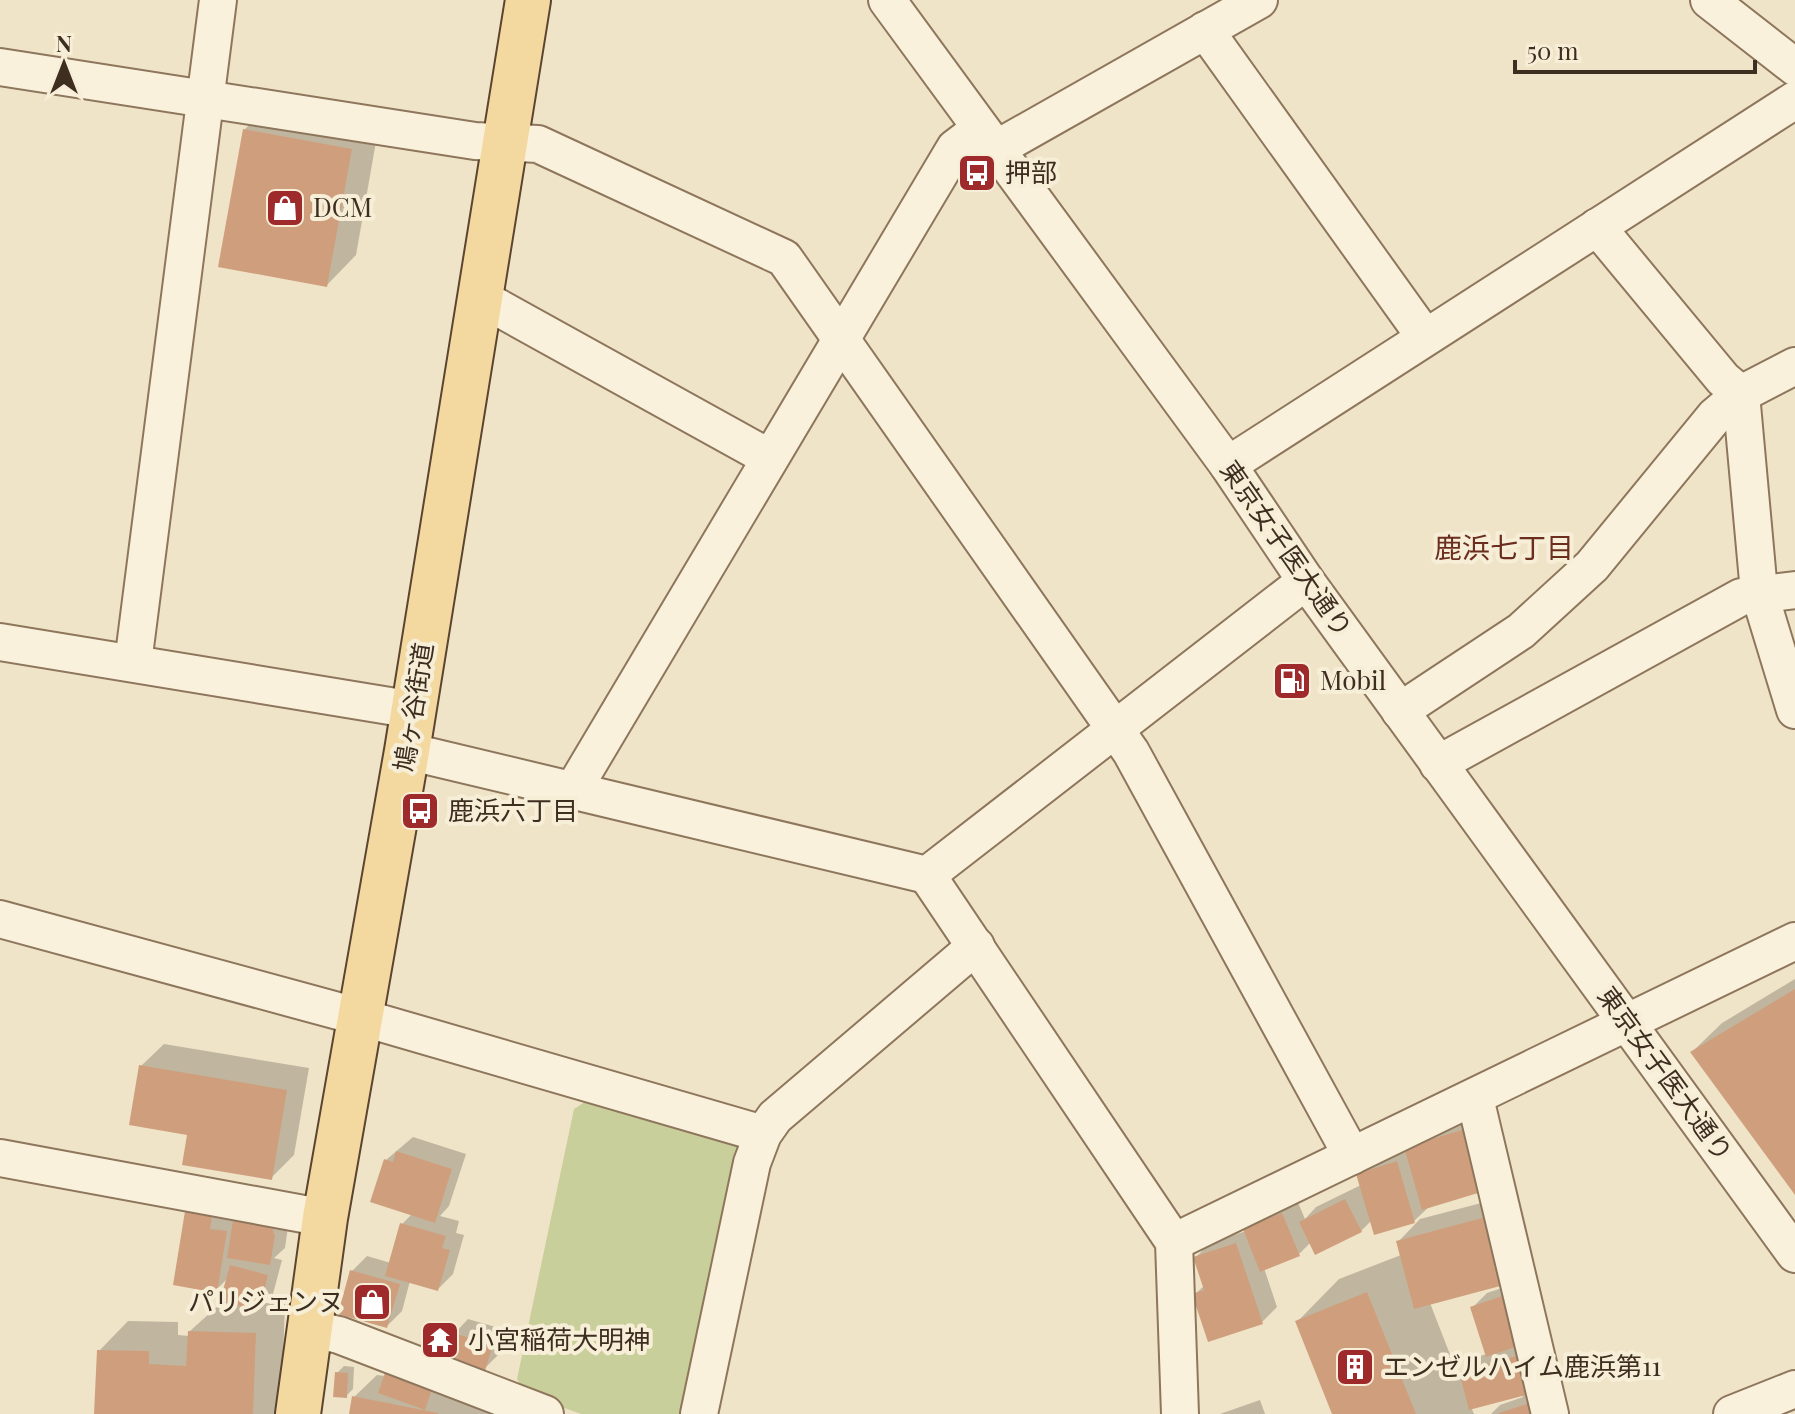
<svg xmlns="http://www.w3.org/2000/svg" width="1795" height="1414" font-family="'Playfair Display','Noto Sans JP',serif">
  <rect width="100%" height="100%" fill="#f0e4c8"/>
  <!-- green -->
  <path fill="#c9cf9b" d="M588 1100 734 1142 744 1154 685 1414H581L526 1394 517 1379 574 1109Z"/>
  <!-- shadow -->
  <g fill="#0003">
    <path d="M274 101 380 119 356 255 327 285 244 130Z"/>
    <path d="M1795 979V1192L1692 1052 1722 1023Z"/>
    <path d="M164 1044 309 1068 294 1155 271 1178 190 1134 141 1066Z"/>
    <path d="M1484 1114 1430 1206 1414 1221 1372 1220 1361 1231 1311 1242 1298 1255 1264 1268 1277 1307 1262 1322 1209 1340 1194 1295 1205 1285 1195 1258 1210 1243 1246 1231 1260 1215 1297 1200 1305 1219 1316 1207 1361 1185 1358 1174 1373 1159 1421 1133Z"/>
    <path d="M413 1137 466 1154 449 1206 440 1216 459 1221 456 1233 464 1235 453 1274 438 1289 410 1281 402 1311 387 1326 352 1271 367 1256 391 1263 402 1224 412 1214 386 1160Z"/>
    <path d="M1508 1196 1430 1303 1458 1375 1476 1357 1487 1354 1472 1308 1487 1293 1523 1281 1544 1377 1524 1396 1548 1388 1557 1414H1491L1500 1405 1523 1397 1522 1394 1471 1407 1474 1414H1334L1298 1321 1339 1279 1401 1255 1398 1242 1420 1219Z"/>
    <path d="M188 1206 289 1220 285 1248 274 1258 282 1260 273 1294 263 1303 285 1304 281 1414H96L99 1351 128 1321 178 1322V1335L190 1336V1331L222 1302 228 1278 216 1290Z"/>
    <path d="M468 1319 506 1330 500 1353 485 1368 454 1334Z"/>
    <path d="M446 1325 453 1327 449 1338 442 1345 436 1343Z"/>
    <path d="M344 1366 354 1367 353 1389 346 1396 337 1373Z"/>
    <path d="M394 1367 497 1398 494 1414H351L354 1397 377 1375 386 1376Z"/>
    <path d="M1260 1400 1265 1414H1220Z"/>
  </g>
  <!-- building -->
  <g fill="#cf9f7d">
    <path d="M243 129 352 149 327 287 218 267Z"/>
    <path d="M1795 989V1195L1690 1052Z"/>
    <path d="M139 1065 287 1090 272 1180 182 1165 187 1135 129 1125Z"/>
    <path d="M1469 1128 1488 1190 1422 1210 1404 1147Z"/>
    <path d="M396 1151 452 1169 435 1223 370 1202 384 1159 393 1162Z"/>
    <path d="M1397 1161 1415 1223 1374 1235 1356 1174Z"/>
    <path d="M1345 1199 1362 1232 1315 1255 1299 1222Z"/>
    <path d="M186 1205 213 1210 210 1229 227 1231 217 1293 173 1285Z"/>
    <path d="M1282 1213 1300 1256 1260 1272 1243 1229Z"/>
    <path d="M234 1214 269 1219 275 1236 270 1265 227 1258Z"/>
    <path d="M1486 1217 1504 1285 1414 1309 1396 1241Z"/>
    <path d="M400 1223 446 1236 442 1248 450 1250 438 1291 385 1276Z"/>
    <path d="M1236 1243 1263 1324 1208 1342 1192 1294 1204 1290 1193 1257Z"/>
    <path d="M230 1265 268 1275 259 1311 220 1301Z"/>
    <path d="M350 1270 400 1284 387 1328 338 1314Z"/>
    <path d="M1367 1292 1416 1414H1332L1295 1321Z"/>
    <path d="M1508 1294 1524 1344 1486 1357 1470 1307Z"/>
    <path d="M188 1331 256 1333 253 1414H94L97 1350 149 1351V1364L186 1366Z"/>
    <path d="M437 1331 447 1334 443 1347 433 1344Z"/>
    <path d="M452 1333 493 1344 485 1371 444 1359Z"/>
    <path d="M1520 1355 1530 1394 1469 1410 1459 1372Z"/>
    <path d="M335 1372 348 1373 347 1398 333 1397Z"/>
    <path d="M385 1373 432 1389 425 1410 378 1393Z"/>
    <path d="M352 1396 438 1413V1414H349Z"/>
    <path d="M1533 1402 1537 1414H1499V1413Z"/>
  </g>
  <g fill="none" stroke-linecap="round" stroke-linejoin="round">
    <defs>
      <g id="minor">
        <path d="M887 0 1228 465 1306 581 1795 1254"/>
        <path d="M1709 0 1795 67"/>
        <path d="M1205 30 1425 337"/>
        <path d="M0 67 475 141 538 144 784 258 1131 752 1352 1156"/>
        <path d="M996 149 1259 0"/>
        <path d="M1597 227 1723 379 1741 394 1759 592 1795 710"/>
        <path d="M479 297 768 457"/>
        <path d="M1228 465 1795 100"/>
        <path d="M0 642 414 710"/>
        <path d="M133 663 218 0"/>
        <path d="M1400 711 1521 631 1592 566 1715 416 1741 394 1795 366"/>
        <path d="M407 751 927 875 1306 581"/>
        <path d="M1438 764 1741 597 1795 590"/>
        <path d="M573 790 955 148 980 129"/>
        <path d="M927 875 1174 1242 1180 1414"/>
        <path d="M0 919 360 1017 763 1134"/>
        <path d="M1475 1098 1550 1414"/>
        <path d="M0 1158 325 1218"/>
        <path d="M1174 1242 1795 941"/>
        <path d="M307 1328 339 1335 545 1414"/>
        <path d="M699 1414 752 1163 763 1134 775 1117 976 946"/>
        <path d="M1732 1414 1795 1389"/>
      </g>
      <path id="major" d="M298 1414 325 1218 407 751 528 0"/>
    </defs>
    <!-- minor casing -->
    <use href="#minor" stroke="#8d765c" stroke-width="40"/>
    <!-- major casing -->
    <use href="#major" stroke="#5b4430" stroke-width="48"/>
    <!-- minor -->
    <use href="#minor" stroke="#faf1dc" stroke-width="36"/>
    <!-- major -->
    <use href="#major" stroke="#f3d9a0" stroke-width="44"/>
  </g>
  <!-- icons -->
  <defs>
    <symbol id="bus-square" viewBox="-11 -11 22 22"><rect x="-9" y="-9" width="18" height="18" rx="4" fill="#9e2a2b" stroke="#f7eed8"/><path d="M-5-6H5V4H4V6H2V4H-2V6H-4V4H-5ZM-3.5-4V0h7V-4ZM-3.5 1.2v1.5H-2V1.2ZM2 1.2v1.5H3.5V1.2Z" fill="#fff"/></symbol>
    <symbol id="shop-square" viewBox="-11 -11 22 22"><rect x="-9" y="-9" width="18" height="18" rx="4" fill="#9e2a2b" stroke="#f7eed8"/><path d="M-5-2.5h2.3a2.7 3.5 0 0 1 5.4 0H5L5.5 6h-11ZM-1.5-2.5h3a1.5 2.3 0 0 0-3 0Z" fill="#fff"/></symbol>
    <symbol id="fuel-square" viewBox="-11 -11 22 22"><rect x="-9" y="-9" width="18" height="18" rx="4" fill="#9e2a2b" stroke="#f7eed8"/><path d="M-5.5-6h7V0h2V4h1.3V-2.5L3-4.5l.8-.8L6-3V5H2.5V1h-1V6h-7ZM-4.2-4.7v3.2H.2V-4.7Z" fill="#fff"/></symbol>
    <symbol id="temple-square" viewBox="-11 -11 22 22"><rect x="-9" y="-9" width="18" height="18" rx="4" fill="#9e2a2b" stroke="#f7eed8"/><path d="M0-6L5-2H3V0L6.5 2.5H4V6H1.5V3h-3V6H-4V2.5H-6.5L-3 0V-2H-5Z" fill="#fff"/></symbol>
    <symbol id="building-square" viewBox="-11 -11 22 22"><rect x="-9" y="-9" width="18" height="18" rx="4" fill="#9e2a2b" stroke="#f7eed8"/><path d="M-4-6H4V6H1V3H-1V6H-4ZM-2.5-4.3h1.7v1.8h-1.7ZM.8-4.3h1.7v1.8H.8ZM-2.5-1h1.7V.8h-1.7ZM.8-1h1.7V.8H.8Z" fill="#fff"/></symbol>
  </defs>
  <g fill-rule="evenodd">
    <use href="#bus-square" x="955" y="151" width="44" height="44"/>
    <use href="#shop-square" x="263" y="186" width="44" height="44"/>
    <use href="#fuel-square" x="1270" y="659" width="44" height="44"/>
    <use href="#bus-square" x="398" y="789" width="44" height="44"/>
    <use href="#shop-square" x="350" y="1280" width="44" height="44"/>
    <use href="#temple-square" x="418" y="1318" width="44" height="44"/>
    <use href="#building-square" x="1333" y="1345" width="44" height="44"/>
  </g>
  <g text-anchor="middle" stroke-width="8" stroke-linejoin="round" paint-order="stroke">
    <!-- poi labels -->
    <g font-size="26" fill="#3d2e20" stroke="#f7eed8" text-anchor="start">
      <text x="1005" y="182">押部</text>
      <text x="313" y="217">DCM</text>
      <text x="1320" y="690">Mobil</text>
      <text x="448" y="820">鹿浜六丁目</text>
      <text x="344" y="1311" text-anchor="end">パリジェンヌ</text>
      <text x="468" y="1349">小宮稲荷大明神</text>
      <text x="1383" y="1376">エンゼルハイム鹿浜第11</text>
    </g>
    <!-- street labels -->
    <g font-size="26" fill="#3d2e20" stroke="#f7eed8">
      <text transform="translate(1286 549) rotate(55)" y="9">東京女子医大通り</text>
      <text transform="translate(414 707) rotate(-81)" y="9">鳩ヶ谷街道</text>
      <text transform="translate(1665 1074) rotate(54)" y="9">東京女子医大通り</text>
    </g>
    <!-- neighbourhood labels -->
    <g font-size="28" fill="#6b2e1e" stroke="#f7eed8">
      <text x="1504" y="558">鹿浜七丁目</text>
    </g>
  </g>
  <!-- north arrow -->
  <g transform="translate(64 64)" stroke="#f7eed8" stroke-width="6" paint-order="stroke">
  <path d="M0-6L14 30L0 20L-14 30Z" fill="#3d2e20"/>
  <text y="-12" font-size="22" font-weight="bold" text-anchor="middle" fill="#3d2e20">N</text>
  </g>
  <!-- scale -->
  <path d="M1515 60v12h240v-12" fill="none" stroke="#3d2e20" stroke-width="4"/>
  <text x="1527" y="60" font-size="24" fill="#3d2e20" stroke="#f7eed8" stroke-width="6" paint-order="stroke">50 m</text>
</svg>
